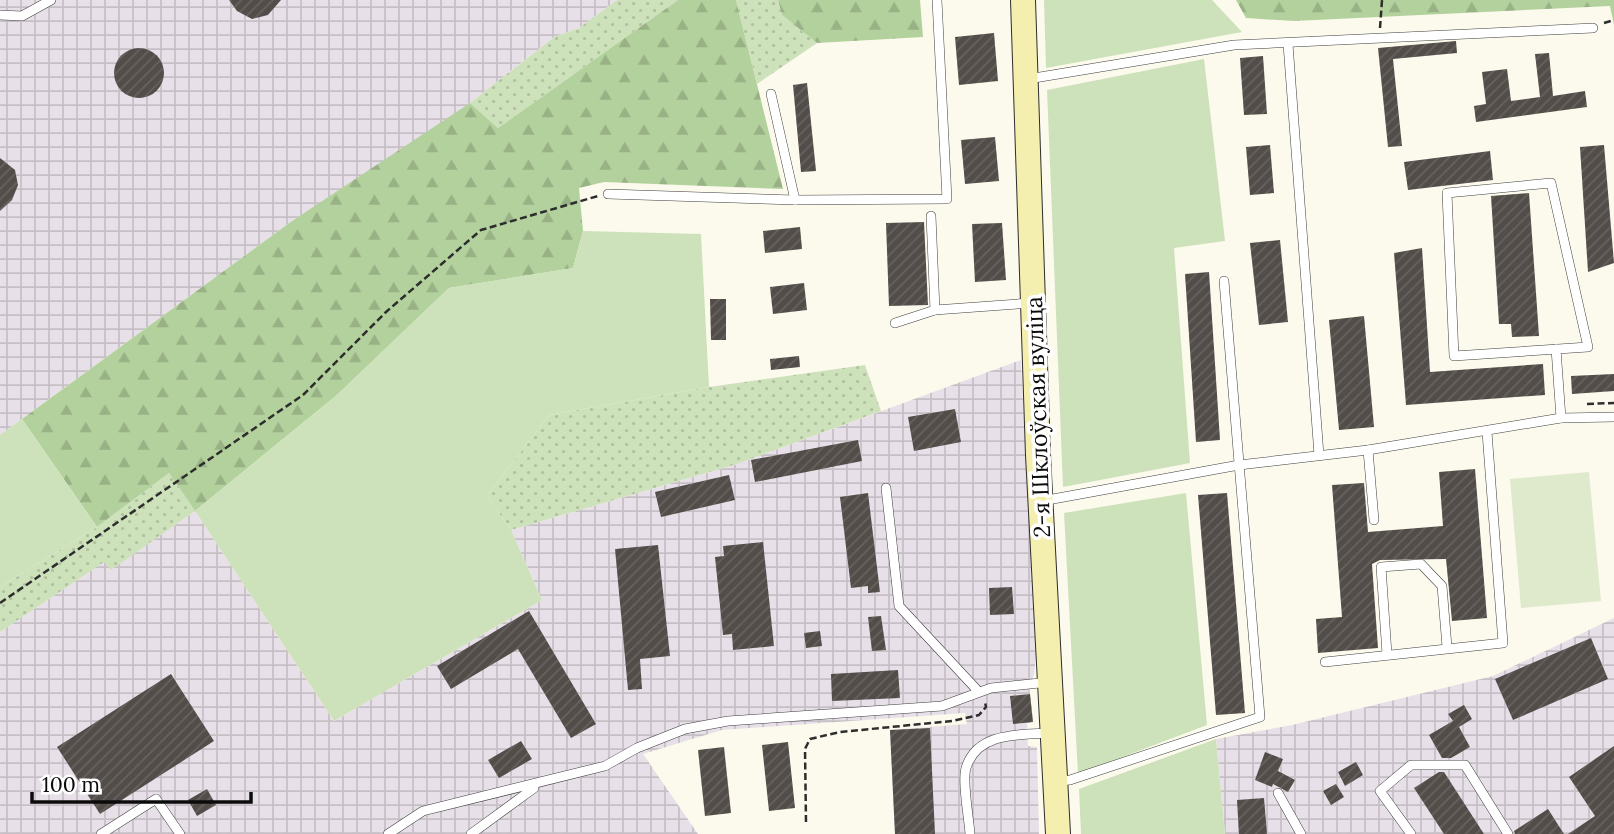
<svg xmlns="http://www.w3.org/2000/svg" width="1614" height="834" font-family="Lora,serif">
  <defs>
    <pattern id="industrial-grid" width="8" height="8" patternUnits="userSpaceOnUse" patternTransform="scale(1.75)"><rect width="8" height="8" fill="#e8e0e9"/><path d="M0 4h8M4 0v8" fill="none" stroke="#c6bfc6"/></pattern>
    <pattern id="grass-dots" width="8" height="8" patternUnits="userSpaceOnUse" patternTransform="scale(1.75)"><rect width="8" height="8" fill="#cde2ba"/><path d="M2 2h.1M6 6h.1" fill="none" stroke="#afc19f" stroke-width="1.8" stroke-linecap="round"/></pattern>
    <pattern id="forest-firs" width="22" height="20" patternUnits="userSpaceOnUse" patternTransform="scale(1.75)"><rect width="22" height="20" fill="#b2d19c"/><path d="M5 1l3.5 6h-7zM16 11l3.5 6h-7z" fill="#98b285"/></pattern>
    <pattern id="building-hatch" width="6" height="6" patternUnits="userSpaceOnUse" patternTransform="scale(1.75)"><rect width="6" height="6" fill="#524d49"/><path d="M-1 1l2-2M0 6l6-6M5 7l2-2" fill="none" stroke="#66625f"/></pattern>
  </defs>
  <rect width="100%" height="100%" fill="#fcfaec"/>
  <!-- industrial -->
  <g fill="url(#industrial-grid)">
    <path d="M0 0H617L579 28 554 37 452 117 292 221 0 435Z"/>
    <path d="M1021 360 1036 657 1034 675 1029 685 1033 722 1027 723 1028 746 1037 747 1039 834H895L890 730 967 724 965 713 722 730 643 754 698 834H0V632L105 561 111 569 195 511 334 721 542 600 511 530 737 464Z"/>
    <path d="M1614 618V834H1225L1216 739 1292 725 1493 676Z"/>
  </g>
  <!-- grass -->
  <g fill="url(#grass-dots)">
    <path d="M617 0H678L498 128 470 103 554 37 579 28Z"/>
    <path d="M736 0H778L782 15 817 43 757 84Z"/>
    <path d="M865 365 881 411 737 464 511 530 487 496 549 415 709 387Z"/>
    <path d="M169 473 195 511 111 570 104 562 0 632V587L97 527Z"/>
  </g>
  <!-- forest -->
  <g fill="url(#forest-firs)">
    <path d="M678 0H736L783 189 604 182 579 188 583 231 573 268 449 288 337 395 195 511 169 473 97 527 22 419 292 221 470 103 498 128Z"/>
    <path d="M778 0H920L923 37 817 43 782 15Z"/>
    <path d="M1236 0H1614V25L1610 6 1294 21 1246 18Z"/>
  </g>
  <!-- garden -->
  <g fill="#cde2ba">
    <path d="M1044 0H1212L1242 32 1046 68Z"/>
    <path d="M1204 59 1225 241 1174 248 1190 463 1063 487 1047 90Z"/>
    <path d="M583 231 701 234 709 387 549 415 487 496 511 530 542 600 334 721 195 511 337 395 449 288 573 268Z"/>
    <path d="M22 419 97 527 0 587V435Z"/>
    <path d="M1186 493 1207 725 1078 774 1064 513Z"/>
    <path d="M1216 739 1225 834H1081L1079 789Z"/>
  </g>
  <!-- pitch -->
  <path fill="#deeacb" d="M1589 472 1601 601 1521 608 1510 479Z"/>
  <!-- building -->
  <g fill="url(#building-hatch)">
    <path d="M229 0H281L268 15 252 19 237 11Z"/>
    <path d="M994 33 998 81 959 85 955 37Z"/>
    <path d="M1456 41 1457 53 1393 59 1402 146 1388 147 1378 48Z"/>
    <circle cx="139" cy="73" r="25"/>
    <path d="M1549 53 1553 96 1585 91 1587 107 1476 122 1474 106 1486 104 1482 72 1507 69 1511 101 1540 97 1535 54Z"/>
    <path d="M1263 56 1267 114 1244 115 1240 58Z"/>
    <path d="M807 83 816 171 801 172 793 85Z"/>
    <path d="M995 137 999 181 965 184 961 140Z"/>
    <path d="M1270 145 1274 193 1250 195 1246 147Z"/>
    <path d="M1604 145 1614 263 1588 272 1580 147Z"/>
    <path d="M1490 151 1493 180 1408 190 1404 162Z"/>
    <path d="M0 158 15 170 18 185 12 200 0 211Z"/>
    <path d="M1529 193 1539 336 1512 337 1511 324H1499L1491 196Z"/>
    <path d="M924 222 928 305 889 306 886 223Z"/>
    <path d="M1002 223 1006 280 975 282 972 224Z"/>
    <path d="M800 227 802 249 765 253 763 231Z"/>
    <path d="M1280 240 1288 322 1259 325 1250 243Z"/>
    <path d="M1422 248 1430 372 1543 364 1545 395 1406 405 1394 253Z"/>
    <path d="M1209 272 1220 440 1196 442 1185 274Z"/>
    <path d="M804 283 807 310 773 314 770 287Z"/>
    <path d="M710 299H726V340H711Z"/>
    <path d="M1364 316 1374 427 1339 430 1329 320Z"/>
    <path d="M799 356 800 367 771 370 770 359Z"/>
    <path d="M1614 374V391L1572 394 1571 376Z"/>
    <path d="M955 409 961 442 914 451 908 417Z"/>
    <path d="M858 440 862 461 755 482 751 460Z"/>
    <path d="M1475 469 1487 618 1452 621 1446 559 1380 560 1372 564 1378 648 1318 653 1316 619 1342 617 1332 485 1364 483 1368 532 1443 526 1439 472Z"/>
    <path d="M729 475 735 500 661 517 655 492Z"/>
    <path d="M868 493 880 592 868 593V586L851 588 840 497Z"/>
    <path d="M1227 493 1245 713 1216 715 1198 495Z"/>
    <path d="M763 542 774 646 733 650 732 634 723 635 715 557 724 556 723 546Z"/>
    <path d="M658 545 670 656 640 659 642 689 628 690 615 549Z"/>
    <path d="M1012 587 1014 614 990 615 989 588Z"/>
    <path d="M529 611 596 724 571 738 518 649 451 689 437 666Z"/>
    <path d="M881 616 886 650 872 651 868 617Z"/>
    <path d="M820 631 822 646 806 648 804 633Z"/>
    <path d="M1591 638 1608 679 1513 720 1495 679Z"/>
    <path d="M898 670 900 698 832 701 831 674Z"/>
    <path d="M171 674 214 741 100 814 57 747Z"/>
    <path d="M1030 694 1033 722 1013 724 1010 696Z"/>
    <path d="M1464 705 1472 719 1459 727 1470 747 1451 758H1442L1429 735 1453 721 1448 714Z"/>
    <path d="M930 728 935 834H895L890 730Z"/>
    <path d="M521 741 532 759 499 778 488 760Z"/>
    <path d="M788 742 795 808 769 811 762 745Z"/>
    <path d="M1614 746V834H1568L1595 816 1569 777Z"/>
    <path d="M724 747 731 813 705 816 698 750Z"/>
    <path d="M1265 752 1283 759 1278 771 1295 780 1288 792 1273 784 1272 787 1255 780Z"/>
    <path d="M1356 762 1363 775 1345 786 1338 772Z"/>
    <path d="M1439 772H1444L1484 834H1444L1414 788Z"/>
    <path d="M1336 784 1344 797 1331 805 1323 791Z"/>
    <path d="M207 789 216 805 197 816 188 800Z"/>
    <path d="M1264 798 1267 834H1239L1237 800Z"/>
    <path d="M1548 809 1564 834H1515L1514 831Z"/>
  </g>
  <g fill="none" stroke-linecap="round" stroke-linejoin="round">
    <defs>
      <g id="lane">
        <path d="M0 15 22 16 51 0"/>
        <path d="M1288 44 1319 455"/>
        <path d="M1028 79 1234 45 1593 28"/>
        <path d="M771 94 795 200"/>
        <path d="M1551 183 1588 347 1454 356 1447 193Z"/>
        <path d="M608 194 795 200 947 199 937 0"/>
        <path d="M931 216 935 310"/>
        <path d="M895 323 935 310 1031 303"/>
        <path d="M1556 349 1561 418"/>
        <path d="M1368 450 1374 520"/>
        <path d="M886 488 899 606 978 691"/>
        <path d="M1042 501 1239 465 1368 450 1561 418 1614 417"/>
        <path d="M1387 654 1381 567 1421 564 1442 586 1447 647"/>
        <path d="M1325 662 1503 643 1487 432"/>
        <path d="M1057 781 1070 780 1260 717 1224 281"/>
        <path d="M1278 793 1301 834"/>
        <path d="M101 834 156 799 180 834"/>
        <path d="M388 834 423 811 605 766 637 748 685 729 728 721 942 706 991 688 1049 682"/>
        <path d="M471 834 534 788"/>
        <path d="M970 834C969 818 962 782 966 768 977 731 1021 735 1051 733"/>
        <path d="M1411 834 1380 791 1411 765H1465L1508 834"/>
      </g>
      <path id="secondary" d="M1023 0 1038 455 1058 834"/>
    </defs>
    <!-- lane casing -->
    <use href="#lane" stroke="#3e3e3e" stroke-width="10"/>
    <!-- secondary casing -->
    <use href="#secondary" stroke="#2d2d2d" stroke-width="26"/>
    <!-- path -->
    <g stroke="#2d2d2d" stroke-width="2.5" stroke-dasharray="7 3.5" stroke-linecap="butt">
      <path d="M1604 23 1614 20"/>
      <path d="M1380 28 1382 0"/>
      <path d="M1587 404 1614 403"/>
      <path d="M0 603 303 395 386 312 481 230 598 196"/>
      <path d="M806 822 805 749 810 739 840 732 952 721 979 715 986 707 985 702"/>
    </g>
    <!-- lane -->
    <use href="#lane" stroke="#fff" stroke-width="9"/>
    <!-- secondary -->
    <use href="#secondary" stroke="#f4efaf" stroke-width="24"/>
  </g>
  <g text-anchor="middle" stroke-width="7" stroke-linejoin="round" paint-order="stroke">
    <!-- street labels -->
    <g font-size="23" fill="#0b0b0b" stroke="#fff">
      <text transform="translate(1038 417) rotate(-92)" y="8">2-я Шклоўская вуліца</text>
    </g>
  </g>
  <!-- scale -->
  <path d="M32 792v10h219v-10" fill="none" stroke="#0b0b0b" stroke-width="3.5"/>
  <text x="42" y="792" font-size="21" fill="#0b0b0b" stroke="#ffffff" stroke-width="5" paint-order="stroke">100 m</text>
</svg>
